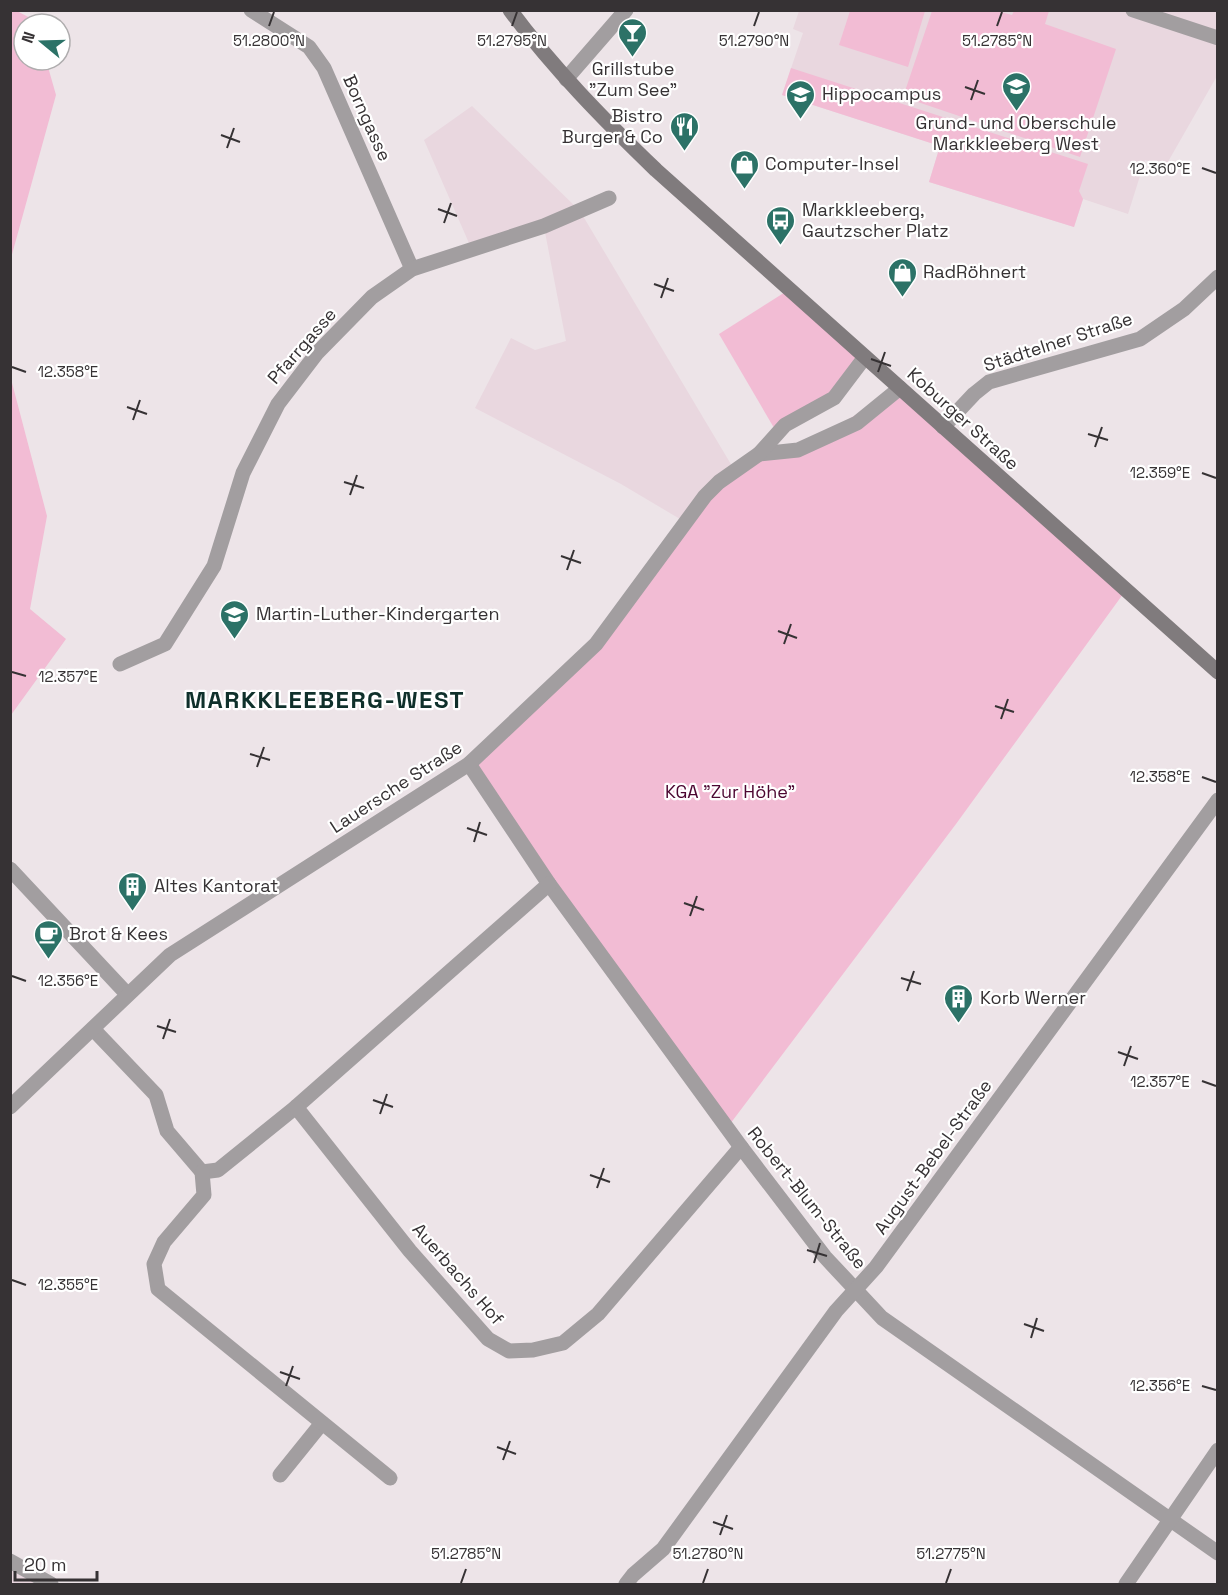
<svg xmlns="http://www.w3.org/2000/svg" width="1228" height="1595" font-family="'Space Grotesk',sans-serif">
  <rect width="100%" height="100%" fill="#ede4e8"/>
  <!-- built -->
  <g fill="#e9d7df">
    <path d="M799 11H1217V76L1165 167 1145 160 1128 214 1083 199 1074 227 929 182 940 146 782 95 803 33 793 29Z"/>
    <path d="M472 106 580 211 735 471 685 522 621 484 475 408 511 338 535 350 566 341 544 227 472 250 424 140Z"/>
    <path d="M11 1561 51 1584H11Z"/>
  </g>
  <!-- green -->
  <g fill="#f2bcd4">
    <path d="M15 10 36 21V24H24V60H46L56 95 11 258 10 11Z"/>
    <path d="M850 11H925L908 67 839 45Z"/>
    <path d="M932 11H997L1012 15 1014 11H1049L1045 24 1116 49 1080 157 903 97Z"/>
    <path d="M791 68 1088 164 1079 191 1083 199 1074 227 929 182 940 146 782 95Z"/>
    <path d="M790 289 865 357 834 398 777 433 719 334Z"/>
    <path d="M11 379 47 516 30 609 66 639 11 715Z"/>
    <path d="M900 388 1126 590 956 824 727 1128 469 764 596 644 690 514 759 454 798 450Z"/>
  </g>
  <g fill="none" stroke-linecap="round" stroke-linejoin="round">
    <!-- lane -->
    <g stroke="#a29ea0" stroke-width="15">
      <path d="M1133 10 1218 38"/>
      <path d="M10 869 127 994"/>
      <path d="M280 1475 322 1423"/>
    </g>
    <!-- street -->
    <g stroke="#a29ea0" stroke-width="15">
      <path d="M251 10 309 47 324 68 412 269"/>
      <path d="M566 79 626 10"/>
      <path d="M943 427 974 394 989 382 1140 339 1184 309 1218 277"/>
      <path d="M759 454 798 450 857 423 900 388"/>
      <path d="M120 664 165 644 214 566 243 473 278 404 317 353 372 297 412 269 544 226 609 198"/>
      <path d="M469 764 549 884 741 1147 825 1257 882 1318 1218 1553"/>
      <path d="M93 1029 156 1095 167 1131 202 1172 218 1170 296 1107 549 884"/>
      <path d="M10 1107 170 955 469 764 596 644 705 496 719 482 759 454 785 425 834 398 865 357"/>
      <path d="M296 1107 410 1251 488 1339 509 1351 533 1350 563 1343 598 1314 741 1147"/>
      <path d="M202 1172 204 1195 164 1242 154 1264 158 1289 390 1478"/>
      <path d="M10 1561 51 1584"/>
      <path d="M626 1584 633 1575 663 1549 836 1311 876 1267 1218 800"/>
      <path d="M1126 1584 1218 1450"/>
    </g>
    <!-- secondary -->
    <path stroke="#807b7d" stroke-width="15" d="M510 10C553 68 604 120 656 170L1218 672"/>
  </g>
  <!-- ticks -->
  <path fill="none" stroke="#363234" stroke-width="2" d="M269 26 274 12M512 26 517 12M754 26 759 12M997 26 1002 12M965 87 985 94M971 100 978 80M221 135 240 142M227 148 234 128M1202 168 1216 173M438 209 457 216M444 223 451 203M654 284 674 291M661 298 668 278M871 359 891 366M12 367 26 372M878 372 885 352M127 407 147 414M133 420 140 400M1088 434 1108 440M1095 447 1102 427M1202 473 1216 478M344 482 364 488M350 495 357 475M561 556 581 563M567 570 574 550M778 631 797 638M784 644 791 624M12 672 26 676M995 706 1014 712M1001 719 1008 699M250 754 270 760M257 767 264 747M1202 777 1216 782M467 828 487 835M474 842 480 822M684 903 704 910M690 916 697 896M12 976 26 981M901 978 921 984M907 991 914 971M157 1026 176 1032M163 1039 170 1019M1118 1052 1138 1059M1124 1066 1131 1046M1202 1081 1216 1086M373 1100 393 1107M380 1114 387 1094M590 1175 610 1182M597 1188 604 1168M807 1250 827 1256M814 1263 820 1243M12 1280 26 1285M1024 1324 1044 1331M1031 1338 1037 1318M280 1372 300 1379M286 1386 293 1366M1202 1386 1216 1390M497 1447 516 1454M503 1460 510 1441M713 1522 733 1529M720 1535 727 1515M461 1583 466 1569M703 1583 708 1569M946 1583 951 1569"/>
  <!-- icons -->
  <defs>
    <symbol id="bar-pin" viewBox="-11 -11 22 30"><path d="M0 17L-7.5 6A9.5 9.5 0 1 1 7.5 6Z" fill="#2c7267" stroke="#fff"/><path d="M-6-5H6L.8 .8V4.5H3.5V6h-7V4.5H-.8V.8Z" fill="#fff"/></symbol>
    <symbol id="school-pin" viewBox="-11 -11 22 30"><path d="M0 17L-7.5 6A9.5 9.5 0 1 1 7.5 6Z" fill="#2c7267" stroke="#fff"/><path d="M0-5L7-2L0 1L-7-2ZM-4 1L0 2.5L4 1V4Q0 6-4 4Z" fill="#fff"/></symbol>
    <symbol id="restaurant-pin" viewBox="-11 -11 22 30"><path d="M0 17L-7.5 6A9.5 9.5 0 1 1 7.5 6Z" fill="#2c7267" stroke="#fff"/><path d="M-5-6h1v4h1v-4h1v4h1v-4h1v5L-1.5 .5V6h-2V.5L-5-1ZM5-6V6H3V1.5H1.5Q1.5-4 5-6Z" fill="#fff"/></symbol>
    <symbol id="shop-pin" viewBox="-11 -11 22 30"><path d="M0 17L-7.5 6A9.5 9.5 0 1 1 7.5 6Z" fill="#2c7267" stroke="#fff"/><path d="M-5-2.5h2.3a2.7 3.5 0 0 1 5.4 0H5L5.5 6h-11ZM-1.5-2.5h3a1.5 2.3 0 0 0-3 0Z" fill="#fff"/></symbol>
    <symbol id="bus-pin" viewBox="-11 -11 22 30"><path d="M0 17L-7.5 6A9.5 9.5 0 1 1 7.5 6Z" fill="#2c7267" stroke="#fff"/><path d="M-5-6H5V4H4V6H2V4H-2V6H-4V4H-5ZM-3.5-4V0h7V-4ZM-3.5 1.2v1.5H-2V1.2ZM2 1.2v1.5H3.5V1.2Z" fill="#fff"/></symbol>
    <symbol id="building-pin" viewBox="-11 -11 22 30"><path d="M0 17L-7.5 6A9.5 9.5 0 1 1 7.5 6Z" fill="#2c7267" stroke="#fff"/><path d="M-4-6H4V6H1V3H-1V6H-4ZM-2.5-4.3h1.7v1.8h-1.7ZM.8-4.3h1.7v1.8H.8ZM-2.5-1h1.7V.8h-1.7ZM.8-1h1.7V.8H.8Z" fill="#fff"/></symbol>
    <symbol id="cafe-pin" viewBox="-11 -11 22 30"><path d="M0 17L-7.5 6A9.5 9.5 0 1 1 7.5 6Z" fill="#2c7267" stroke="#fff"/><path d="M-5.5-4.5H6V0H3Q3 3.5 0 3.5H-2.5Q-5.5 3.5-5.5 0ZM3-3.2v2h1.7v-2ZM-6 4.5H4V6H-6Z" fill="#fff"/></symbol>
  </defs>
  <g fill-rule="evenodd">
    <use href="#bar-pin" x="616" y="16" width="33" height="45"/>
    <use href="#school-pin" x="1000" y="70" width="33" height="45"/>
    <use href="#school-pin" x="784" y="78" width="33" height="45"/>
    <use href="#restaurant-pin" x="668" y="110" width="33" height="45"/>
    <use href="#shop-pin" x="728" y="148" width="33" height="45"/>
    <use href="#bus-pin" x="764" y="204" width="33" height="45"/>
    <use href="#shop-pin" x="886" y="256" width="33" height="45"/>
    <use href="#school-pin" x="218" y="598" width="33" height="45"/>
    <use href="#building-pin" x="116" y="870" width="33" height="45"/>
    <use href="#cafe-pin" x="32" y="918" width="33" height="45"/>
    <use href="#building-pin" x="942" y="982" width="33" height="45"/>
  </g>
  <g text-anchor="middle" stroke-width="4.5" stroke-linejoin="round" paint-order="stroke">
    <!-- poi labels -->
    <g font-size="18" fill="#363234" stroke="#fff" text-anchor="start">
      <text x="633" y="75" text-anchor="middle">Grillstube<tspan x="633" dy="21">"Zum See"</tspan></text>
      <text x="822" y="100">Hippocampus</text>
      <text x="663" y="122" text-anchor="end">Bistro<tspan x="663" dy="21">Burger &amp; Co</tspan></text>
      <text x="1016" y="129" text-anchor="middle">Grund- und Oberschule<tspan x="1016" dy="21">Markkleeberg West</tspan></text>
      <text x="765" y="170">Computer-Insel</text>
      <text x="802" y="216">Markkleeberg,<tspan x="802" dy="21">Gautzscher Platz</tspan></text>
      <text x="923" y="278">RadRöhnert</text>
      <text x="256" y="620">Martin-Luther-Kindergarten</text>
      <text x="154" y="892">Altes Kantorat</text>
      <text x="69" y="940">Brot &amp; Kees</text>
      <text x="980" y="1004">Korb Werner</text>
    </g>
    <!-- street labels -->
    <g font-size="18" fill="#363234" stroke="#fff">
      <text transform="translate(367 118) rotate(66)" y="6">Borngasse</text>
      <text transform="translate(1058 342) rotate(-18)" y="6">Städtelner Straße</text>
      <text transform="translate(302 346) rotate(-49)" y="6">Pfarrgasse</text>
      <text transform="translate(963 419) rotate(42)" y="6">Koburger Straße</text>
      <text transform="translate(396 787) rotate(-33)" y="6">Lauersche Straße</text>
      <text transform="translate(933 1157) rotate(-54)" y="6">August-Bebel-Straße</text>
      <text transform="translate(807 1198) rotate(51)" y="6">Robert-Blum-Straße</text>
      <text transform="translate(458 1274) rotate(49)" y="6">Auerbachs Hof</text>
    </g>
    <!-- park labels -->
    <g font-size="18" fill="#4c0631" stroke="#fff">
      <text x="730" y="798">KGA "Zur Höhe"</text>
    </g>
    <!-- district labels -->
    <g font-size="24" font-weight="bold" letter-spacing="1.5" fill="#0f302b" stroke="#fff">
      <text x="325" y="708">MARKKLEEBERG-WEST</text>
    </g>
  </g>
  <g font-size="15" text-anchor="middle" fill="#363234" stroke="#fff" stroke-width="4.5" stroke-linejoin="round" paint-order="stroke">
    <text x="269" y="46">51.2800°N</text>
    <text x="512" y="46">51.2795°N</text>
    <text x="754" y="46">51.2790°N</text>
    <text x="997" y="46">51.2785°N</text>
    <text x="1160" y="174">12.360°E</text>
    <text x="68" y="377">12.358°E</text>
    <text x="1160" y="478">12.359°E</text>
    <text x="68" y="682">12.357°E</text>
    <text x="1160" y="782">12.358°E</text>
    <text x="68" y="986">12.356°E</text>
    <text x="1160" y="1087">12.357°E</text>
    <text x="68" y="1290">12.355°E</text>
    <text x="1160" y="1391">12.356°E</text>
    <text x="466" y="1559">51.2785°N</text>
    <text x="708" y="1559">51.2780°N</text>
    <text x="951" y="1559">51.2775°N</text>
  </g>
  <!-- border -->
  <rect width="1228" height="1595" fill="none" stroke="#363234" stroke-width="24"/>
  <!-- north arrow -->
  <g transform="translate(42 42) rotate(289)"><circle r="28" fill="#ffffff" stroke="#afadae" stroke-width="1.5"/>
  <path d="M0-4.5L10 22L0 15L-10 22Z" fill="#2c7267"/>
  <text y="-9" font-size="16" font-weight="bold" text-anchor="middle" fill="#363234">N</text>
  </g>
  <!-- scale -->
  <path d="M15 1571v9h82v-9" fill="none" stroke="#363234" stroke-width="3"/>
  <text x="24" y="1571" font-size="18" fill="#363234" stroke="#ffffff" stroke-width="4.5" paint-order="stroke">20 m</text>
</svg>
